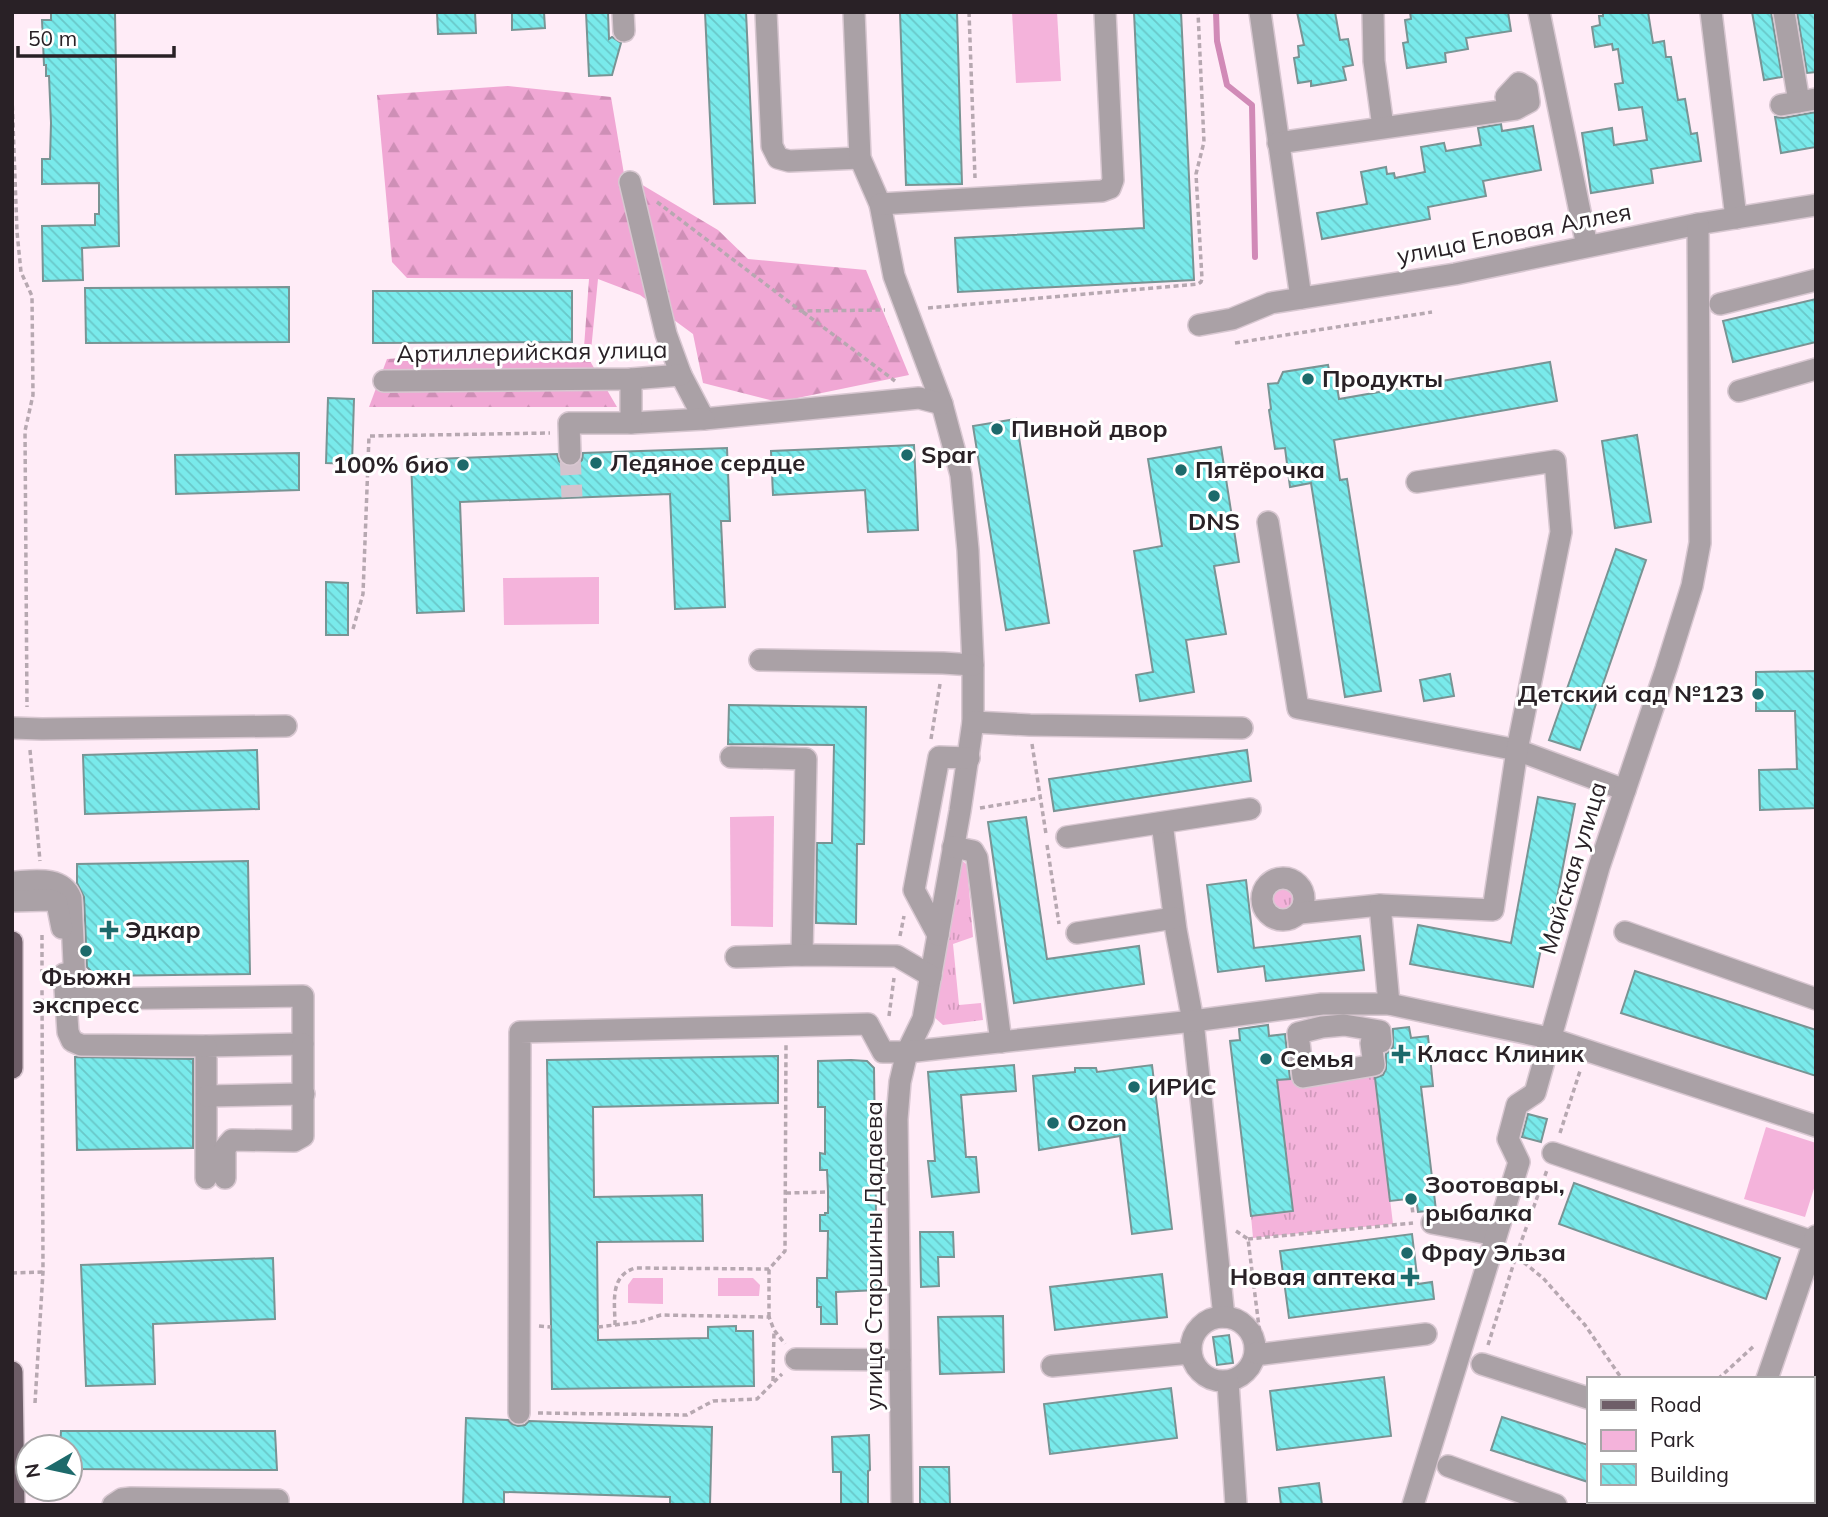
<svg xmlns="http://www.w3.org/2000/svg" width="1828" height="1517" font-family="Mulish,sans-serif">
  <defs>
    <pattern id="grass-tufts" width="24" height="20" patternUnits="userSpaceOnUse" patternTransform="scale(1.75)"><rect width="24" height="20" fill="#f4b3db"/><path d="M3 7l-1-3M5 7V3M7 7l1-3M15 17l-1-3M17 17v-4M19 17l1-3" fill="none" stroke="#d19abc"/></pattern>
    <pattern id="forest-firs" width="22" height="20" patternUnits="userSpaceOnUse" patternTransform="scale(1.75)"><rect width="22" height="20" fill="#f0a7d4"/><path d="M5 1l3.5 6h-7zM16 11l3.5 6h-7z" fill="#ce8fb6"/></pattern>
    <pattern id="building-back-hatch" width="6" height="6" patternUnits="userSpaceOnUse" patternTransform="scale(1.75)"><rect width="6" height="6" fill="#79eaeb"/><path d="M-1 5l2 2M0 0l6 6M5-1l2 2" fill="none" stroke="#69c8c9"/></pattern>
  </defs>
  <rect width="100%" height="100%" fill="#ffecf7"/>
  <!-- grass -->
  <g fill="url(#grass-tufts)">
    <path d="M960 862H964L967 865 973 937 953 944 959 1005 981 1003 983 1020 943 1025 934 1017 932 1011Z"/>
    <circle cx="1282" cy="899" r="15"/>
    <path d="M1374 1065 1393 1224 1253 1238 1251 1216 1292 1210 1277 1080Z"/>
  </g>
  <!-- forest -->
  <path fill="url(#forest-firs)" d="M508 86 611 97 624 174 718 230 748 259 866 270 909 375 778 402 703 383 693 334 640 295 598 279 590 361 617 407H369L387 359 479 353 583 361 589 279 407 278 392 262 377 95Z"/>
  <!-- park -->
  <g fill="#f4b3db">
    <path d="M1012 12H1057L1061 81 1016 83Z"/>
    <path d="M599 577V624L504 625 503 578Z"/>
    <path d="M774 816 773 927 731 926 730 817Z"/>
    <path d="M1766 1127 1816 1143V1182L1805 1217 1744 1199Z"/>
    <path d="M633 1278H663V1304L628 1303V1285Z"/>
    <path d="M718 1278H753L760 1285 759 1296H718Z"/>
  </g>
  <g fill="none" stroke-linecap="round" stroke-linejoin="round">
    <!-- stream -->
    <path stroke="#d18ab7" stroke-width="6" d="M1216 12 1217 41 1227 85 1252 105 1255 257"/>
  </g>
  <!-- building -->
  <g fill="url(#building-back-hatch)" stroke="#799494" stroke-width="2">
    <path d="M51 12H115L119 246 82 248 83 280 43 281 42 226 95 225V214H99V183L42 184V159H50L51 123 49 76H46V65H44L42 20H51Z"/>
    <path d="M437 12H475L476 33 438 34Z"/>
    <path d="M512 12H544L545 28 512 30Z"/>
    <path d="M586 12H608L609 39 612 37 621 43 612 75 589 76Z"/>
    <path d="M705 12H746L755 203 714 204Z"/>
    <path d="M900 12H957L962 184 906 185Z"/>
    <path d="M1134 12H1181L1194 280 958 292 955 238 1144 228Z"/>
    <path d="M1297 12H1335L1340 40 1348 39 1353 65 1343 67 1346 80 1311 86V81L1298 83 1294 58 1299 57 1298 46 1304 45Z"/>
    <path d="M1410 12H1508L1511 31 1466 38 1468 49 1445 53 1446 62 1407 68 1403 43 1408 42 1405 20 1411 19Z"/>
    <path d="M1603 12H1648L1653 43 1664 41 1666 57H1671L1678 100 1685 99 1691 134 1697 133 1701 161 1651 169 1653 183 1591 193 1582 133 1612 128 1614 145 1647 140 1642 107 1619 110 1615 84 1623 83 1618 49 1613 50 1612 44 1595 47 1592 27 1600 25 1599 16H1603Z"/>
    <path d="M1752 12H1771L1782 77 1764 80Z"/>
    <path d="M1797 12H1816V72L1807 73Z"/>
    <path d="M1816 112V147L1781 153 1775 117 1783 118Z"/>
    <path d="M1501 124 1502 131 1533 126 1541 170 1483 181 1486 196 1428 207 1430 219 1322 239 1317 213 1367 204 1361 172 1386 167 1387 174 1394 173 1395 178 1425 172 1421 147 1444 143 1446 151 1481 145 1478 128Z"/>
    <path d="M289 287V342L86 343 85 288Z"/>
    <path d="M373 291H572V342L373 343Z"/>
    <path d="M1816 299V342L1733 362 1723 321Z"/>
    <path d="M1550 362 1557 401 1334 440 1340 480 1347 479 1381 691 1345 697 1311 483 1290 487 1285 448 1275 449 1269 410 1271 409 1268 384 1278 383 1283 372 1328 365 1330 375 1335 374 1339 399Z"/>
    <path d="M328 398 354 399 352 464 326 463Z"/>
    <path d="M1016 419 1049 623 1006 630 973 426Z"/>
    <path d="M1637 435 1651 522 1615 528 1602 441Z"/>
    <path d="M914 445 918 530 868 532 865 490 773 495 771 451Z"/>
    <path d="M1221 447 1239 562 1214 566 1226 634 1186 640 1194 692 1140 701 1136 675 1153 672 1134 551 1162 546 1148 459Z"/>
    <path d="M727 448 730 521H721L725 607 675 609 670 494 460 502 464 611 417 613 411 460 557 454 559 461 564 466 570 467 577 465 582 460 583 453Z"/>
    <path d="M299 453V490L176 494 175 455Z"/>
    <path d="M1616 549 1646 560 1580 750 1549 740Z"/>
    <path d="M326 582 348 583V635H326Z"/>
    <path d="M1816 671V808L1760 810 1759 770 1797 769 1795 711H1756V672Z"/>
    <path d="M1450 674 1454 696 1424 701 1420 680Z"/>
    <path d="M729 705 866 707 864 844H857L856 924 816 923 817 843H832L834 745 728 744Z"/>
    <path d="M257 750 259 809 85 814 83 755Z"/>
    <path d="M1247 750 1251 781 1054 811 1049 779Z"/>
    <path d="M1538 797 1575 804 1547 950 1541 949 1533 987 1410 964 1418 925 1511 943Z"/>
    <path d="M1026 817 1047 959 1139 946 1144 984 1014 1003 988 822Z"/>
    <path d="M248 861 250 974 96 976 87 967 84 897 77 883V864Z"/>
    <path d="M1246 880 1254 948 1360 936 1364 970 1266 981 1264 966 1218 972 1207 885Z"/>
    <path d="M1635 971 1816 1030V1076L1621 1013Z"/>
    <path d="M1268 1025 1269 1036 1285 1034 1290 1079 1277 1080 1293 1211 1251 1216 1230 1041 1240 1040 1239 1029Z"/>
    <path d="M1409 1027 1411 1038 1428 1036 1433 1086 1421 1087 1436 1210 1418 1212 1416 1198 1390 1201 1375 1078 1383 1075 1386 1069V1054L1393 1047V1029Z"/>
    <path d="M778 1056V1103L593 1107 594 1197 702 1195 703 1241 597 1242 598 1340 708 1338V1327L736 1326V1331H753L754 1386 552 1389 547 1060Z"/>
    <path d="M75 1057 193 1059V1148L77 1150Z"/>
    <path d="M851 1060 867 1061 874 1068 877 1290 836 1292 837 1324H821V1307H817V1278H827L828 1231H820V1215H825V1213H828V1192L827 1170H820V1153L825 1154V1107H818V1061Z"/>
    <path d="M1014 1065 1016 1091 961 1095 966 1157H976L979 1192 932 1197 928 1161H935L928 1072Z"/>
    <path d="M1152 1065 1172 1229 1132 1234 1120 1136 1039 1150 1033 1076 1075 1072V1068H1096L1097 1072Z"/>
    <path d="M1528 1114 1547 1119 1541 1142 1522 1137Z"/>
    <path d="M1574 1183 1780 1258 1766 1299 1559 1224Z"/>
    <path d="M920 1232H953L954 1257H938L939 1286 921 1287Z"/>
    <path d="M1412 1234 1418 1284 1432 1282 1434 1299 1289 1318 1280 1251Z"/>
    <path d="M273 1258 275 1319 153 1324 155 1384 86 1386 81 1265Z"/>
    <path d="M1162 1274 1167 1317 1055 1330 1050 1287Z"/>
    <path d="M1003 1316 1004 1372 940 1374 938 1317Z"/>
    <path d="M1229 1335 1233 1363 1217 1365 1213 1337Z"/>
    <path d="M1384 1377 1391 1436 1277 1450 1270 1391Z"/>
    <path d="M1171 1388 1177 1438 1050 1454 1044 1404Z"/>
    <path d="M1502 1417 1588 1445V1482L1491 1450Z"/>
    <path d="M466 1418 508 1420 512 1424 518 1426 525 1425 529 1421 712 1427 710 1505H670V1497L504 1492V1505H463Z"/>
    <path d="M61 1431H275L277 1470 70 1469V1447H60Z"/>
    <path d="M869 1435 870 1470 868 1471V1505H841V1472H833L832 1437Z"/>
    <path d="M920 1467H949L950 1505H920Z"/>
    <path d="M1319 1483 1322 1505H1281L1279 1488Z"/>
  </g>
  <g fill="none" stroke-linecap="round" stroke-linejoin="round">
    <!-- minor-tunnel -->
    <path stroke="#d4c3cd" stroke-width="21" stroke-dasharray="21 10" stroke-linecap="butt" d="M570 454 572 497"/>
    <defs>
      <g id="minor">
        <path d="M623 12 624 31"/>
        <path d="M766 12 772 146 778 158 789 161 860 158"/>
        <path d="M854 12 860 158 880 204 894 276 942 404 961 475 968 550 973 665V722L960 811 923 1019 907 1052 900 1082 897 1119 902 1505"/>
        <path d="M1260 12 1301 298"/>
        <path d="M1373 12 1374 61 1383 127"/>
        <path d="M1539 12 1587 246"/>
        <path d="M1711 12 1736 218"/>
        <path d="M1784 12 1799 102"/>
        <path d="M1781 105 1816 99"/>
        <path d="M1278 143 1516 109 1529 102 1527 88 1519 83 1506 97 1516 109"/>
        <path d="M630 182 666 334 681 375 704 419 919 398 942 404"/>
        <path d="M880 204 1102 191 1110 188 1113 180 1105 12"/>
        <path d="M1720 304 1816 280"/>
        <path d="M1199 325 1232 319 1271 303 1455 274 1698 224 1816 205"/>
        <path d="M384 381 631 379 681 375"/>
        <path d="M1739 391 1816 369"/>
        <path d="M631 423 704 419"/>
        <path d="M570 454 569 423H631V379"/>
        <path d="M1268 522 1298 708 1517 750 1625 790"/>
        <path d="M760 660 943 663 973 665"/>
        <path d="M973 722 1030 725 1242 728"/>
        <path d="M12 728 42 729 286 726"/>
        <path d="M731 757 806 759 802 955"/>
        <path d="M1162 823 1176 930 1193 1021 1224 1317"/>
        <path d="M1067 837 1250 809"/>
        <path d="M953 847 973 851 977 858 1001 1042"/>
        <circle cx="1283" cy="899" r="21"/>
        <path d="M12 882C33 881 62 875 71 898L75 985 79 994 89 999 303 996V1044L206 1046V1178"/>
        <path d="M12 901 50 900 57 903 62 928"/>
        <path d="M1300 913 1380 905"/>
        <path d="M1625 932 1816 999"/>
        <path d="M1077 933 1174 918"/>
        <path d="M938 935 914 890 939 757 969 758"/>
        <path d="M736 957 802 955 897 956 931 976"/>
        <path d="M64 974 68 1032 72 1041 81 1045 206 1046"/>
        <path d="M1389 1004 1380 905 1493 910 1517 750 1561 532 1555 461 1417 482"/>
        <path d="M1344 1025 1380 1031 1381 1042 1371 1043 1374 1065 1303 1077 1298 1033 1322 1027Z"/>
        <path d="M207 1096 304 1094"/>
        <path d="M1553 1153 1814 1242"/>
        <path d="M225 1178V1148L232 1140 294 1141 303 1136V1044"/>
        <path d="M1432 1223 1496 1235"/>
        <circle cx="1223" cy="1349" r="32"/>
        <path d="M1256 1353 1263 1354 1426 1334"/>
        <path d="M796 1359 900 1360"/>
        <path d="M1482 1364 1588 1398"/>
        <path d="M1052 1366 1191 1353"/>
        <path d="M1767 1379 1816 1236"/>
        <path d="M1228 1382 1236 1505"/>
        <path d="M519 1413 520 1032 868 1024 883 1052H907L1193 1021 1322 1004H1389L1549 1038 1816 1126"/>
        <path d="M1448 1466 1556 1505"/>
        <path d="M113 1505 122 1499 131 1498 278 1500V1505"/>
        <path d="M1413 1505 1519 1162 1508 1139 1517 1105 1535 1093 1599 867 1666 669 1692 586 1700 543 1698 224"/>
        <path d="M1723 1505 1724 1501"/>
      </g>
      <g id="major">
        <path d="M12 942V1068"/>
        <path d="M12 1372 14 1505"/>
      </g>
    </defs>
    <!-- minor casing -->
    <use href="#minor" stroke="#d8c7d1" stroke-width="24"/>
    <!-- major casing -->
    <use href="#major" stroke="#d8c7d1" stroke-width="24"/>
    <!-- path -->
    <g stroke="#b7a8b1" stroke-width="3.5" stroke-dasharray="5 3.5" stroke-linecap="butt">
      <path d="M969 12 975 178"/>
      <path d="M12 97 17 232 21 272 32 296 33 395 25 431 27 707"/>
      <path d="M657 202 801 311 885 310"/>
      <path d="M928 308 1198 284 1201 282 1202 279 1196 174 1204 142 1198 12"/>
      <path d="M803 312 895 381"/>
      <path d="M1235 343 1432 312"/>
      <path d="M353 629 363 594 369 436 550 433"/>
      <path d="M931 739 940 684"/>
      <path d="M1032 744 1046 834"/>
      <path d="M30 750 40 861"/>
      <path d="M980 808 1040 798"/>
      <path d="M1047 845 1059 924"/>
      <path d="M42 935V973"/>
      <path d="M900 936 904 916"/>
      <path d="M889 1016 894 978"/>
      <path d="M1560 1133 1580 1071"/>
      <path d="M786 1193 828 1192"/>
      <path d="M1411 1199 1413 1214"/>
      <path d="M1236 1231 1248 1239 1260 1335"/>
      <path d="M1248 1239 1413 1223"/>
      <path d="M1517 1257 1543 1278 1585 1325 1622 1379"/>
      <path d="M12 1273 43 1272"/>
      <path d="M769 1317V1270"/>
      <path d="M615 1325C615 1303 609 1276 635 1268L769 1269 785 1251 786 1045"/>
      <path d="M539 1326 551 1327"/>
      <path d="M598 1327 639 1322 661 1315 769 1317 774 1330 785 1344"/>
      <path d="M1488 1345 1516 1256 1547 1170"/>
      <path d="M1718 1379 1755 1345"/>
      <path d="M773 1381 774 1330"/>
      <path d="M35 1403 43 1272 42 987"/>
      <path d="M538 1413 687 1415 713 1401 757 1399 782 1374"/>
      <path d="M1815 1505 1816 1502"/>
    </g>
    <!-- minor -->
    <use href="#minor" stroke="#aaa1a6" stroke-width="21"/>
    <!-- major -->
    <use href="#major" stroke="#6e5e68" stroke-width="21"/>
  </g>
  <!-- markers -->
  <g fill="#1d6a6b" stroke="#fff" stroke-width="2.5">
    <circle cx="1308" cy="379" r="7"/>
    <circle cx="997" cy="429" r="7"/>
    <circle cx="907" cy="455" r="7"/>
    <circle cx="596" cy="463" r="7"/>
    <circle cx="463" cy="465" r="7"/>
    <circle cx="1181" cy="470" r="7"/>
    <circle cx="1214" cy="496" r="7"/>
    <circle cx="1758" cy="694" r="7"/>
    <path d="M105.5 919.5h7v7h7v7h-7v7h-7v-7h-7v-7h7z"/>
    <circle cx="86" cy="951" r="7"/>
    <path d="M1397.5 1043.5h7v7h7v7h-7v7h-7v-7h-7v-7h7z"/>
    <circle cx="1266" cy="1059" r="7"/>
    <circle cx="1134" cy="1087" r="7"/>
    <circle cx="1053" cy="1123" r="7"/>
    <circle cx="1411" cy="1199" r="7"/>
    <circle cx="1407" cy="1253" r="7"/>
    <path d="M1406.5 1266.5h7v7h7v7h-7v7h-7v-7h-7v-7h7z"/>
  </g>
  <g text-anchor="middle" stroke-width="6" stroke-linejoin="round" paint-order="stroke">
    <!-- street labels -->
    <g font-size="24" fill="#292126" stroke="#fff">
      <text transform="translate(1514 234) rotate(-11)" y="8">улица Еловая Аллея</text>
      <text transform="translate(532 352) rotate(-1)" y="8">Артиллерийская улица</text>
      <text transform="translate(1573 868) rotate(-73)" y="8">Майская улица</text>
      <text transform="translate(874 1256) rotate(-90)" y="8">улица Старшины Дадаева</text>
    </g>
    <!-- poi labels -->
    <g font-size="24" font-weight="bold" fill="#292126" stroke="#fff" text-anchor="start">
      <text x="1322" y="387">Продукты</text>
      <text x="1011" y="437">Пивной двор</text>
      <text x="921" y="463">Spar</text>
      <text x="610" y="471">Ледяное сердце</text>
      <text x="449" y="473" text-anchor="end">100% био</text>
      <text x="1195" y="478">Пятёрочка</text>
      <text x="1214" y="530" text-anchor="middle">DNS</text>
      <text x="1744" y="702" text-anchor="end">Детский сад №123</text>
      <text x="125" y="938">Эдкар</text>
      <text x="86" y="985" text-anchor="middle">Фьюжн<tspan x="86" dy="28">экспресс</tspan></text>
      <text x="1417" y="1062">Класс Клиник</text>
      <text x="1280" y="1067">Семья</text>
      <text x="1148" y="1095">ИРИС</text>
      <text x="1067" y="1131">Ozon</text>
      <text x="1425" y="1193">Зоотовары,<tspan x="1425" dy="28">рыбалка</tspan></text>
      <text x="1421" y="1261">Фрау Эльза</text>
      <text x="1396" y="1285" text-anchor="end">Новая аптека</text>
    </g>
  </g>
  <!-- border -->
  <rect width="1828" height="1517" fill="none" stroke="#292126" stroke-width="28"/>
  <!-- legend -->
  <rect x="1587" y="1377" width="228" height="126" fill="#ffffff" stroke="#a9a6a8" stroke-width="2"/>
  <rect x="1601" y="1400" width="35" height="10" fill="#6e5e68" stroke="#a9a6a8" stroke-width="2"/>
  <text x="1650" y="1412" font-size="21" fill="#292126">Road</text>
  <rect x="1601" y="1430" width="35" height="21" fill="#f4b3db" stroke="#a9a6a8" stroke-width="2"/>
  <text x="1650" y="1447" font-size="21" fill="#292126">Park</text>
  <rect x="1601" y="1464" width="35" height="21" fill="url(#building-back-hatch)" stroke="#a9a6a8" stroke-width="2"/>
  <text x="1650" y="1482" font-size="21" fill="#292126">Building</text>
  <!-- north arrow -->
  <g transform="translate(49 1468) rotate(261)"><circle r="33" fill="#ffffff" stroke="#a9a6a8" stroke-width="2"/>
  <path d="M0-5L12 26L0 18L-12 26Z" fill="#1d6a6b"/>
  <text y="-10" font-size="19" font-weight="bold" text-anchor="middle" fill="#292126">N</text>
  </g>
  <!-- scale -->
  <path d="M18 46v10h156v-10" fill="none" stroke="#292126" stroke-width="3.5"/>
  <text x="28" y="46" font-size="21" fill="#292126" stroke="#ffffff" stroke-width="5" paint-order="stroke">50 m</text>
</svg>
